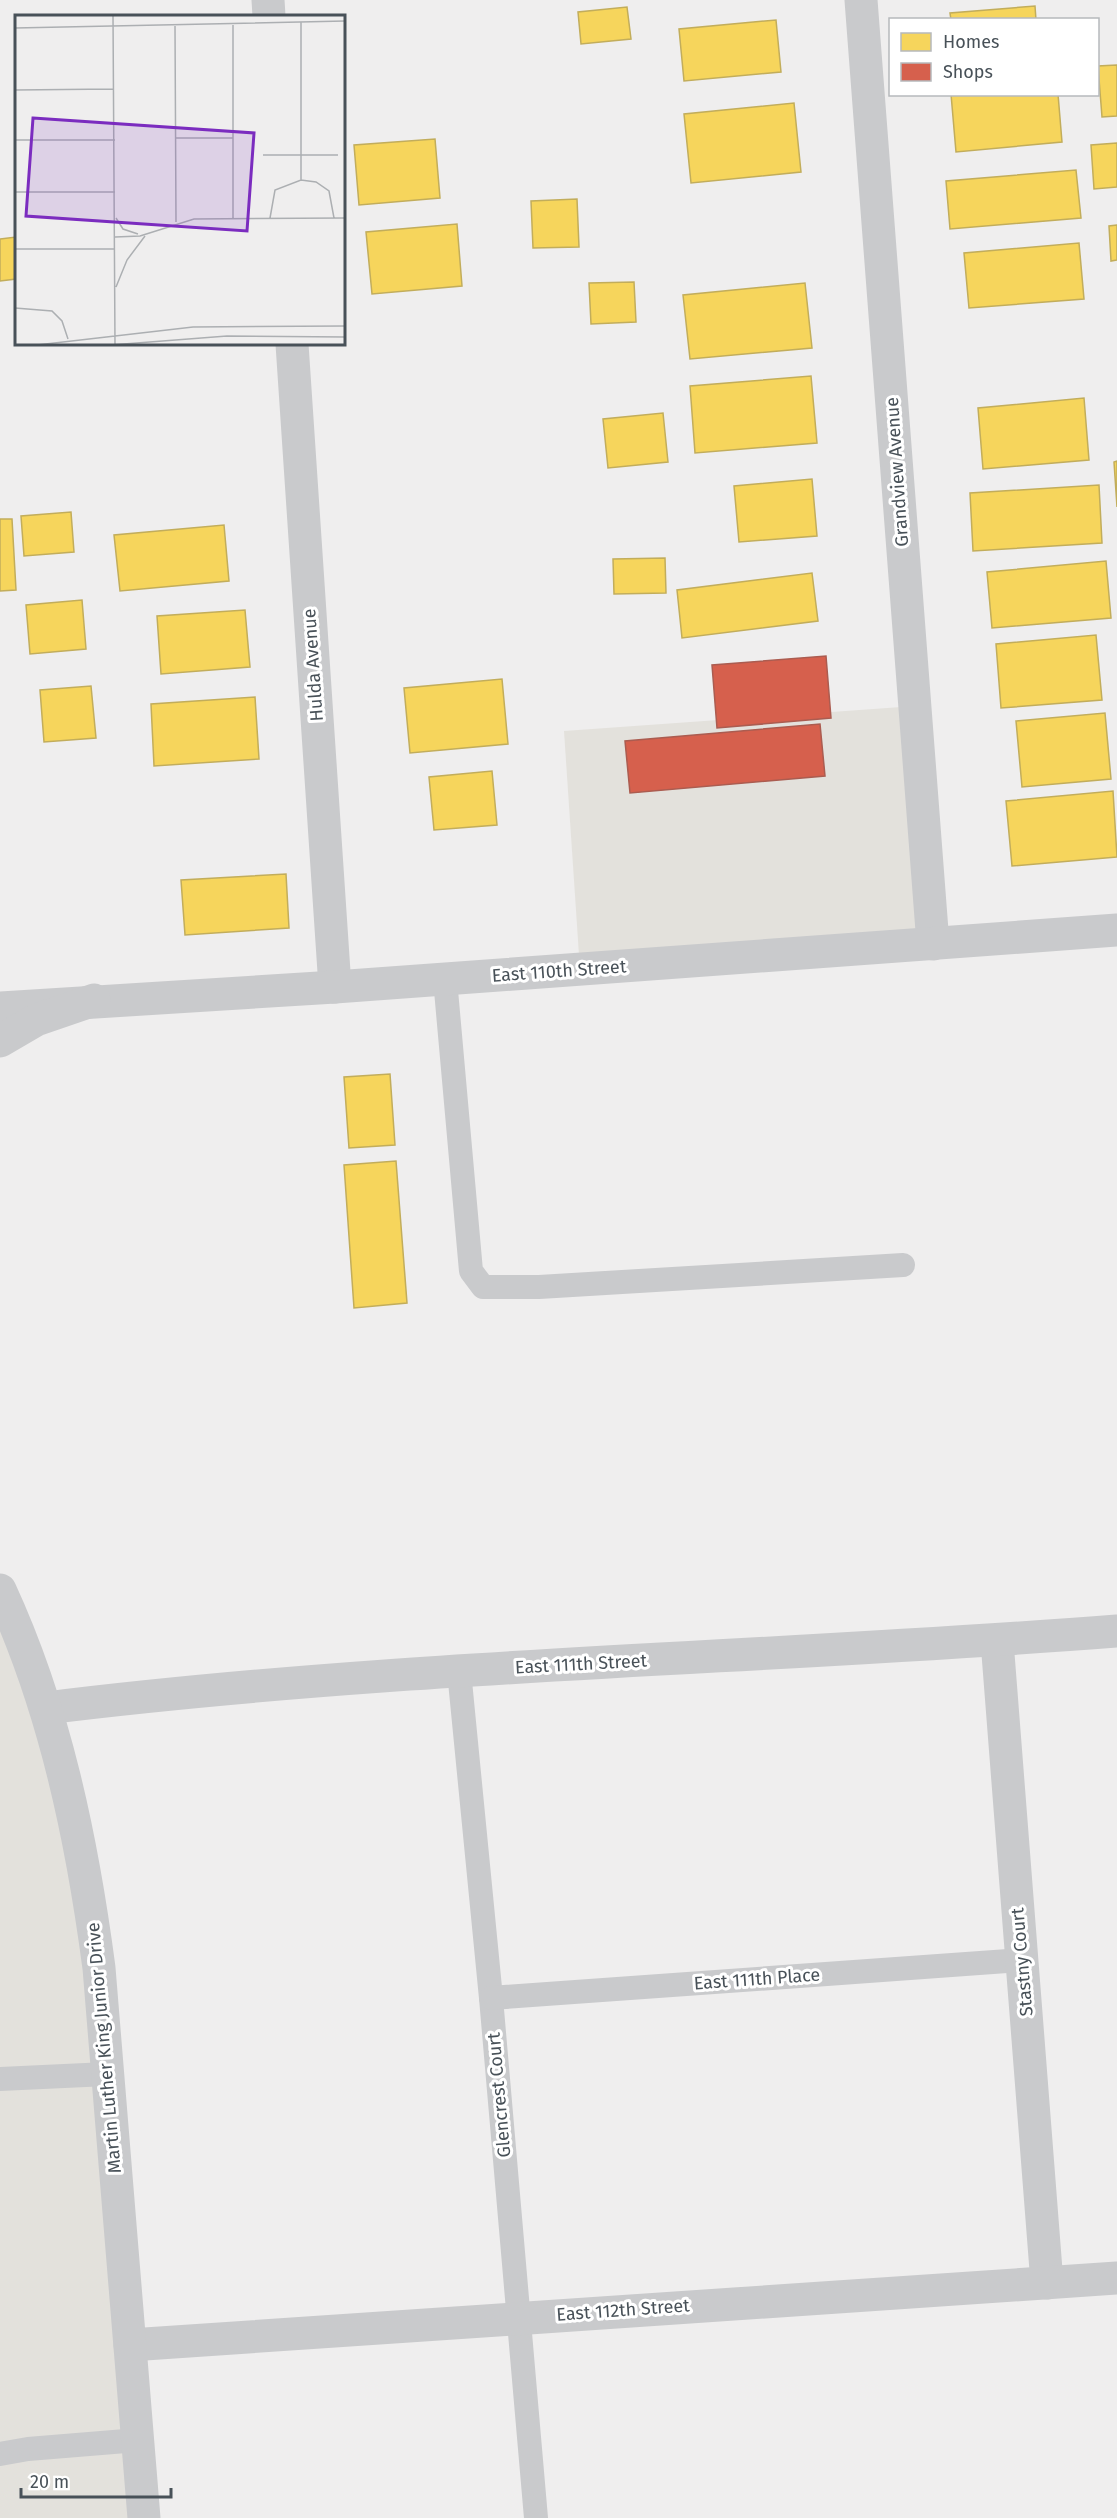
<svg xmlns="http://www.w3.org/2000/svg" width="1117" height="2518" font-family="'Fira Sans',sans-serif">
  <rect width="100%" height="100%" fill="#efeeee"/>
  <!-- commercial -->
  <g fill="#e3e1dc">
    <path d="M915 706 933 944 580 970 564 731Z"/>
    <path d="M0 1590 79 1841 144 2518H0Z"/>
  </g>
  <!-- homes -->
  <g fill="#f6d55c" stroke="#c2ad5b" stroke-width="1.5">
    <path d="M1035 6 1036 20H951L950 13Z"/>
    <path d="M627 7 631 39 581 44 578 12Z"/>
    <path d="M776 20 781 72 684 81 679 29Z"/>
    <path d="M1117 65V116L1102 117 1098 66Z"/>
    <path d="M951 94H1058L1062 142 956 152Z"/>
    <path d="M794 103 801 172 691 183 684 114Z"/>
    <path d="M435 139 440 198 359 205 354 145Z"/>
    <path d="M1117 143V187L1094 189 1091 145Z"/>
    <path d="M1076 170 1081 218 950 229 946 181Z"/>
    <path d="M577 199 579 247 533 248 531 201Z"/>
    <path d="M457 224 462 286 372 294 366 232Z"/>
    <path d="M1117 225V260L1111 261 1109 226Z"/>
    <path d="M16 237V279L0 281V239Z"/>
    <path d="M1079 243 1084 299 969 308 964 253Z"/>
    <path d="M634 282 636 322 591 324 589 283Z"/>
    <path d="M805 283 812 348 690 359 683 295Z"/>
    <path d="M811 376 817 443 695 453 690 386Z"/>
    <path d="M1084 398 1089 460 983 469 978 408Z"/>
    <path d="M663 413 668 462 608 468 603 419Z"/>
    <path d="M1117 461V507L1114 462Z"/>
    <path d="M812 479 817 536 739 542 734 486Z"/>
    <path d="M1099 485 1102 543 973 551 970 493Z"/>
    <path d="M71 512 74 552 24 556 21 516Z"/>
    <path d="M0 519H12L16 590 0 591Z"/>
    <path d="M224 525 229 581 120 591 114 535Z"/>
    <path d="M665 558 666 593 614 594 613 559Z"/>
    <path d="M1106 561 1111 618 992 628 987 572Z"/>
    <path d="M812 573 818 621 682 638 677 590Z"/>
    <path d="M82 600 86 649 30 654 26 605Z"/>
    <path d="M245 610 250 667 161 674 157 616Z"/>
    <path d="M1096 635 1102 700 1001 708 996 644Z"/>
    <path d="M502 679 508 744 410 753 404 688Z"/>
    <path d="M91 686 96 738 44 742 40 690Z"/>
    <path d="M255 697 259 759 154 766 151 704Z"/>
    <path d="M1105 713 1111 779 1022 787 1016 721Z"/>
    <path d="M492 771 497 825 434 830 429 777Z"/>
    <path d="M1113 791 1117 857 1012 866 1006 801Z"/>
    <path d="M286 874 289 928 185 935 181 880Z"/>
    <path d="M390 1074 395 1145 349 1148 344 1077Z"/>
    <path d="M396 1161 407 1303 354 1308 344 1165Z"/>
  </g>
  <!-- shops -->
  <g fill="#d6604d" stroke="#ab5c50" stroke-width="1.5">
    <path d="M826 656 831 718 717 728 712 665Z"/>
    <path d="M820 724 825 776 630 793 625 741Z"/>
  </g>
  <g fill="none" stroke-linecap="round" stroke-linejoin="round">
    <!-- service -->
    <g stroke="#c9cacc" stroke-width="24">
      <path d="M445 979 471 1271 483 1287H539L903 1265"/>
      <path d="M459 1671 491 1998 536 2518"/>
      <path d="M491 1998 1022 1960"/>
      <path d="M0 2079 107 2074"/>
      <path d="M0 2454 28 2449 138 2440"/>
    </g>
    <!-- minor -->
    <g stroke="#c9cacc" stroke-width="33">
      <path d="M268 0 269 16"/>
      <path d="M861 0 933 944"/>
      <path d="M292 344 335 987"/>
      <path d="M0 1008 335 987 1117 930"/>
      <path d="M997 1641 1047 2283"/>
      <path d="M46 1708C401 1664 760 1659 1117 1631"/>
      <path d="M130 2345 1117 2278"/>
    </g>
    <!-- tertiary -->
    <g stroke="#c9cacc" stroke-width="33">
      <path d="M0 1041 36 1020 94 1000"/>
      <path d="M0 1590C55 1709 82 1839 99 1968L144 2518"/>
    </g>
  </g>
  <g text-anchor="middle" stroke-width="6" stroke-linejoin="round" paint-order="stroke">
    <!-- street labels -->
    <g font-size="18" fill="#485158" stroke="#fff">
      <text transform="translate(897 472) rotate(-94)" y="6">Grandview Avenue</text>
      <text transform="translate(313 665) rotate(-94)" y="6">Hulda Avenue</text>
      <text transform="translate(559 971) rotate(-4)" y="6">East 110th Street</text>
      <text transform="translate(581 1664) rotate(-3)" y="6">East 111th Street</text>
      <text transform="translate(1022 1962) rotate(-95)" y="6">Stastny Court</text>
      <text transform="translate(757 1979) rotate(-4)" y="6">East 111th Place</text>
      <text transform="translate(104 2048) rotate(-95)" y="6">Martin Luther King Junior Drive</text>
      <text transform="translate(499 2095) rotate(-95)" y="6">Glencrest Court</text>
      <text transform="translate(623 2310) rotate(-4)" y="6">East 112th Street</text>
    </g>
  </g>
  <!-- overview -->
  <g transform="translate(15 15)">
    <rect width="330" height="330" fill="#efeeee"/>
    <path fill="none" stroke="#acafb2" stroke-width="1.5" d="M98 0 100 330M160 11 161 207M0 13 330 6M0 75 99 74M161 123H218M0 125H100M248 140H323M286 165V7M0 177H100M101 203 108 214 123 219M255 203 260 175 286 165 301 167 314 176 319 203M218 204V10M100 222 125 221 179 204 330 203M0 234H99M101 272 112 245 130 221M0 293 37 296 47 306 53 324M22 330 178 312 330 311M96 330 212 321 330 322"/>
    <path fill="#7b2cbf" fill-opacity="0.15" stroke="#7b2cbf" stroke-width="3" d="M18 103 239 118 232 216 11 201Z"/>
    <rect width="330" height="330" fill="none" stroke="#485158" stroke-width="3"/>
  </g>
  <!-- legend -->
  <rect x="889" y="18" width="210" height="78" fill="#ffffff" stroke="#b6b9bc" stroke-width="1.5"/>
  <rect x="901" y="33" width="30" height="18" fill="#f6d55c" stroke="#b6b9bc" stroke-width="1.5"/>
  <text x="943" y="48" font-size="18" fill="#485158">Homes</text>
  <rect x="901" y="63" width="30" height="18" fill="#d6604d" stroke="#b6b9bc" stroke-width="1.5"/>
  <text x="943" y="78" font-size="18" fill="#485158">Shops</text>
  <!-- scale -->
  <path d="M21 2488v9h150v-9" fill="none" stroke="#485158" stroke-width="3"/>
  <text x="30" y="2488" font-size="18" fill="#485158" stroke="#ffffff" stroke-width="4.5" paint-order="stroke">20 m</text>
</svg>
